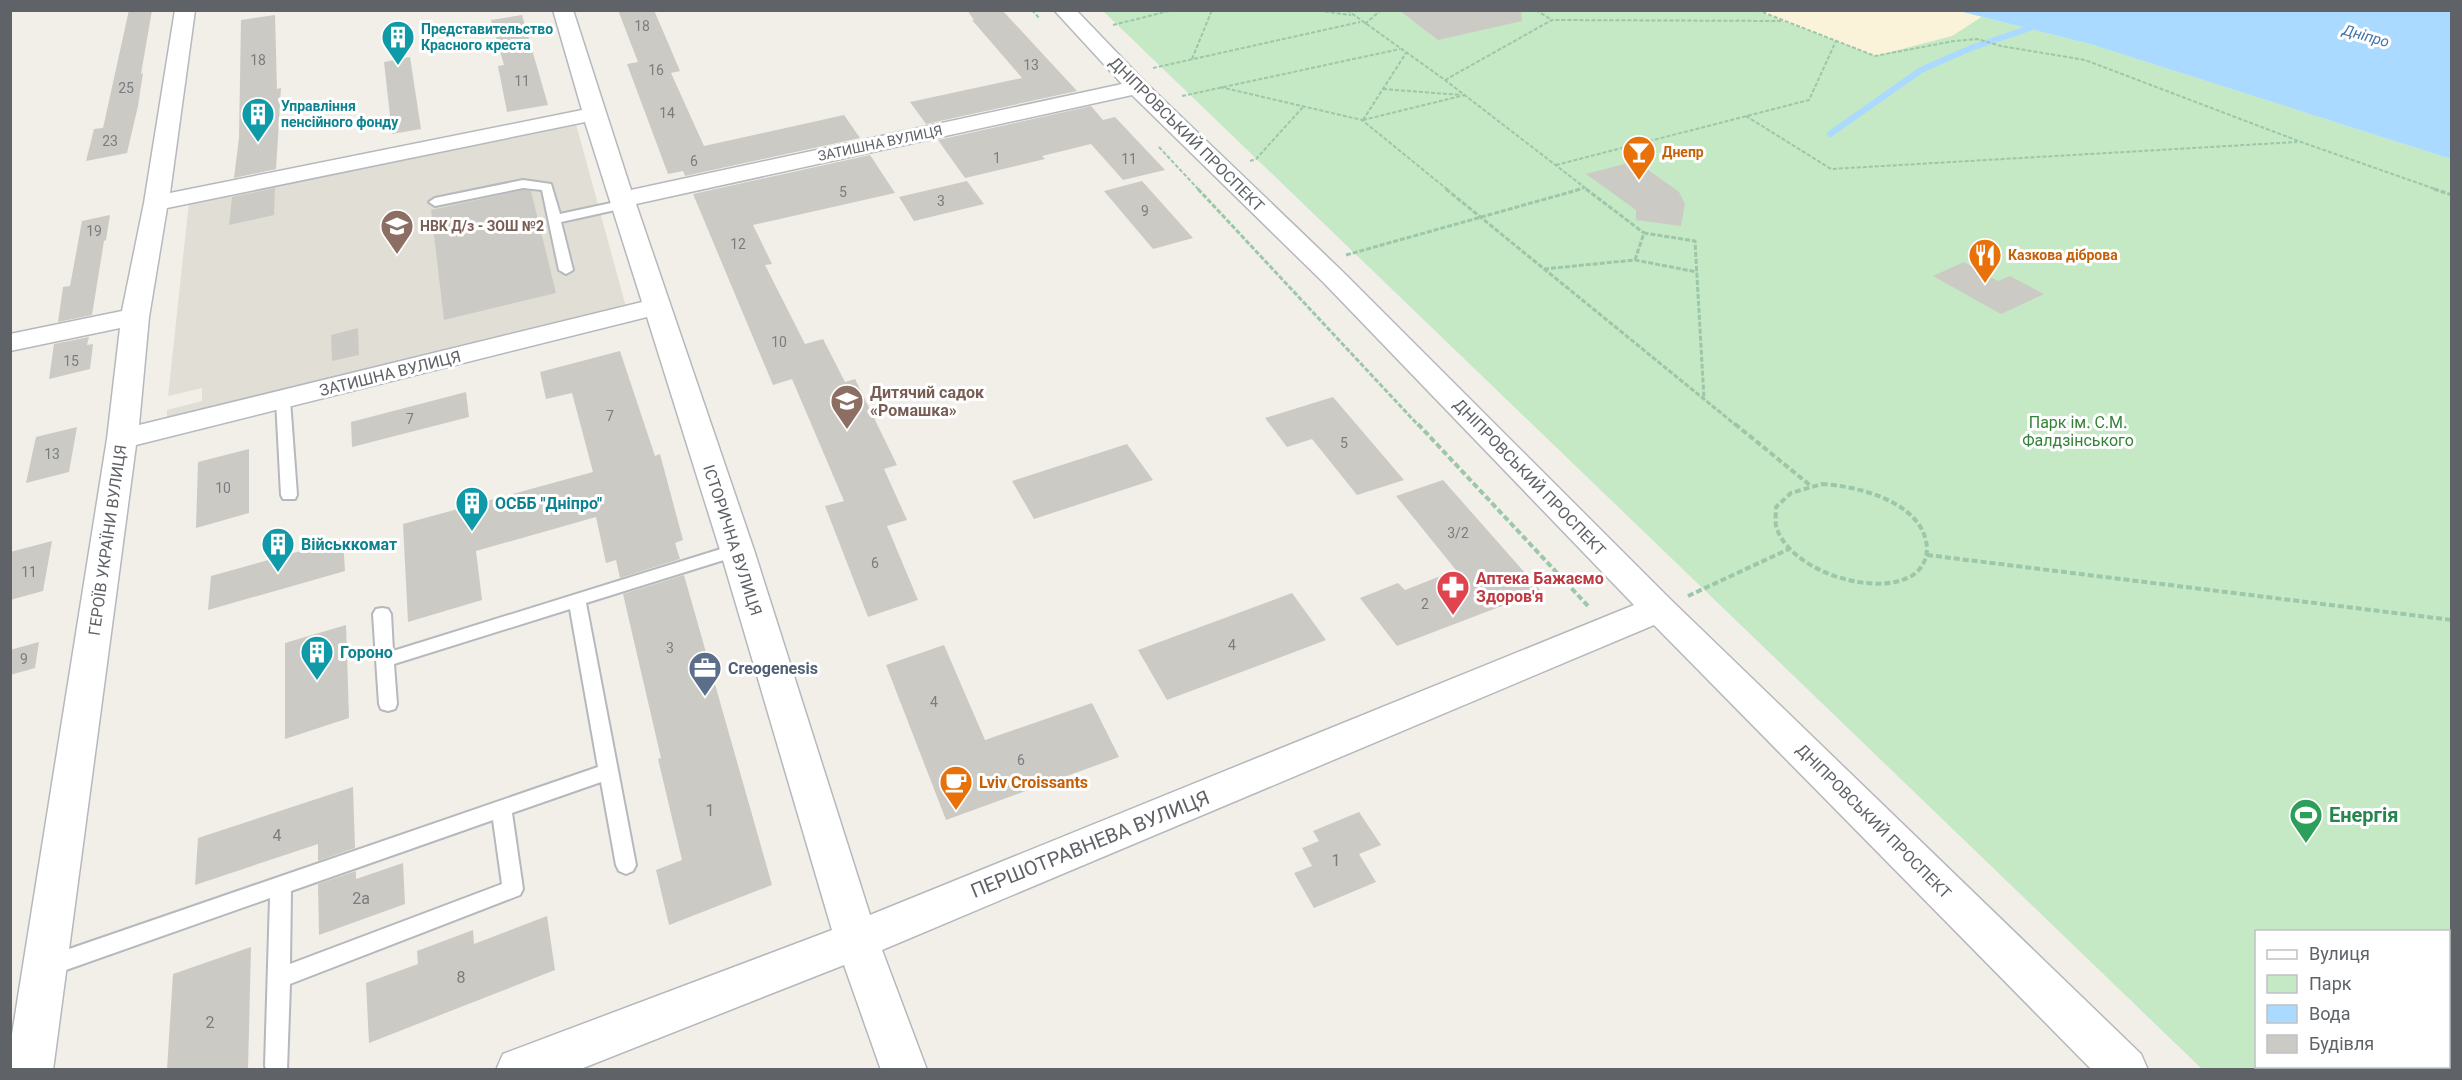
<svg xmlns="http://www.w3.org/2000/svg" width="2462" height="1080" font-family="Roboto,sans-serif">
  <rect width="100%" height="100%" fill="#f1efe8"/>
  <!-- education -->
  <path fill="#e1ded6" d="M576 124 626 307 167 419V410L202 401V388L168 396 189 202Z"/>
  <!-- green -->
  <path fill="#c5e8c5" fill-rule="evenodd" d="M1103 11H1959L2090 44 2451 159V1069H2202ZM2256 932H2448V1066H2256Z"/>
  <!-- sand -->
  <path fill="#fbf3d9" d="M1959 10 1983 16 1952 36 1875 56 1757 11Z"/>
  <!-- water -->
  <path fill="#aadaff" d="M1959 11H2451V159L2090 44Z"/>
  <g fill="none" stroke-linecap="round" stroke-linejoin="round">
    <!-- stream -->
    <path stroke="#aadaff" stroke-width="6" d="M1830 134 1921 70 1971 48 2030 28"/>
  </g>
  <!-- building -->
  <g fill="#cccac5">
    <path d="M129 10H152L141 74 143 73 138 106 127 153 86 161 94 129 103 128Z"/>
    <path d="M618 10H654L680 71 671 73 704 146 844 115 860 138 685 176 683 171 668 174 627 64 638 62Z"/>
    <path d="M967 10H1002L1077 91 926 124 910 102 1022 78 972 20H974Z"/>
    <path d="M1399 10H1521L1522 21 1438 40Z"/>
    <path d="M275 15 277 89 281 88 276 169 234 178 239 138 241 20Z"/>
    <path d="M522 15 548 105 507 112 498 66 504 65 491 20Z"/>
    <path d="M410 57 421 129 392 134 384 62Z"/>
    <path d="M1091 106 1103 120 1115 117 1165 170 1123 180 1091 144 1042 156 1045 159 965 178 938 140Z"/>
    <path d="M870 155 895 193 753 225 772 264 765 265 805 344 823 339 845 382 855 379 897 465 884 469 907 520 887 526 918 600 868 617 825 506 844 501 792 379 773 385 693 194Z"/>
    <path d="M1636 161 1679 192 1685 204 1681 226 1636 220V210L1586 174Z"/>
    <path d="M967 181 984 204 914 221 899 197Z"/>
    <path d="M1142 181 1193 238 1153 249 1104 191Z"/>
    <path d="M275 188 274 215 229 225 232 197Z"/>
    <path d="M523 190 531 191 556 293 444 320 431 210Z"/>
    <path d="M110 215 106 240 104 241 92 315 58 322 63 287 70 286 82 221Z"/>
    <path d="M1964 262 1998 281 2010 276 2044 294 2001 314 1933 276Z"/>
    <path d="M358 328 359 355 332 361 331 335Z"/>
    <path d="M89 337 87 345 93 344 90 369 49 379 54 344Z"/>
    <path d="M620 351 655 456 660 454 683 540 675 543 680 559 620 578 616 560 606 563 596 517 476 551 482 600 408 622 403 524 593 472 572 393 546 399 540 372Z"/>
    <path d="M466 392 469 417 352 447 351 422Z"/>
    <path d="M1333 397 1404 480 1357 495 1312 439 1287 447 1265 418Z"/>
    <path d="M77 427 69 472 26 483 36 437Z"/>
    <path d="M1127 444 1153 480 1034 519 1012 481Z"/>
    <path d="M249 449V513L196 528 198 462Z"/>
    <path d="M1443 480 1541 591 1397 646 1360 598 1398 583 1405 590 1456 570 1396 496Z"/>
    <path d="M343 539 345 571 208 610 211 576Z"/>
    <path d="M52 541 43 591 10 600V552Z"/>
    <path d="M684 575 772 885 669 925 656 870 682 860 658 759 661 758 623 594Z"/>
    <path d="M1292 593 1326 640 1167 700 1138 650Z"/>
    <path d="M346 625 349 718 285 739V643Z"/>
    <path d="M39 642 35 668 10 675V650Z"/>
    <path d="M944 645 985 740 1092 703 1119 757 946 820 886 665Z"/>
    <path d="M353 787 355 848 318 861V844L195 885 198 838Z"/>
    <path d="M1359 812 1381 845 1359 854 1376 882 1314 908 1294 873 1312 866 1302 848 1319 841 1313 831Z"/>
    <path d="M403 863 405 904 319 935 318 884 356 871V879Z"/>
    <path d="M547 916 555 970 369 1043 366 983 418 964 417 951 473 930 474 944Z"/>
    <path d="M251 947 248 1070H167L173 974Z"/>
  </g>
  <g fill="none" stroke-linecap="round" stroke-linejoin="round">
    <defs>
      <g id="service">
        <path d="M523 180 551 184 560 214 625 200 631 204 629 207 561 222 573 270 566 274 559 270 542 190 523 188 435 206 429 202 435 198Z"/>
        <path d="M283 395 290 400 297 495 295 499H283L281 495 276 400Z"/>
        <path d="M737 544 743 546 745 550 743 554 586 603 636 865 633 871 626 874 619 871 616 865 601 782 512 813 523 889 520 895 290 984 287 1070H267L265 1066 270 898 46 977 38 974 35 967 38 960 46 957 598 767 570 609 394 664 397 704 395 709 388 711 381 709 379 704 373 614 376 609 382 608 388 609 391 614 393 651ZM493 820 502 884 290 964 291 891Z"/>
      </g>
      <path id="minor" d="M175 10H195L170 193 582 110 553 10H573L631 190 1122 84 1054 10H1076L1145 82 1342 271 1671 600 2141 1054 2148 1070H2092L1654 625 882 950 927 1070H881L844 965 578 1070H496L503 1054 832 930 720 550 647 317 136 445 53 1070H10V1047L107 439 120 328 10 351V334L122 311 144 203ZM1132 95 1324 283 1634 605 870 915 754 550 636 204ZM585 122 642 302 139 425 149 317 167 208Z"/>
    </defs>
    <!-- service casing -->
    <use href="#service" stroke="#b5b8bc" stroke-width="4"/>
    <!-- minor casing -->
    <use href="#minor" stroke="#b5b8bc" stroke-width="3"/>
    <!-- path-far2 -->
    <g stroke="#9cc7a9" stroke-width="2" stroke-dasharray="4 2" stroke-linecap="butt">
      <path d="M1032 10 1040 19"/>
      <path d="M1313 10 1351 15"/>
      <path d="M1347 10 1445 80 1588 190"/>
      <path d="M1536 10 1552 20"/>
      <path d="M1757 10 1875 56 1954 41 1977 39 2001 46 2085 60 2301 142 2438 190"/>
      <path d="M1365 24 1381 10"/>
      <path d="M1113 25 1173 10"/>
      <path d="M1192 59 1212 10"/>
      <path d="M1153 68 1360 22"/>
      <path d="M1445 80 1552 20 1781 21"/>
      <path d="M1220 87 1362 120 1448 190"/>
      <path d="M1383 89 1461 95"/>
      <path d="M1182 96 1400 49"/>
      <path d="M1746 116 1831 169 2297 142"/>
      <path d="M1363 120 1465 95"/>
      <path d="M1363 120 1406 53"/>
      <path d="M1159 147 1199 190"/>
      <path d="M1250 161 1256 159 1303 107"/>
      <path d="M1556 165 1809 100 1836 41"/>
      <path d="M1576 190 1584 188"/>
    </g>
    <!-- path-far1 -->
    <g stroke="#9cc7a9" stroke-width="3" stroke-dasharray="5 2" stroke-linecap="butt">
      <path d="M1198 189 1419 426"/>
      <path d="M1446 189 1737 426"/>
      <path d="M1586 189 1644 233"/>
      <path d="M2434 189 2452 195"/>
      <path d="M1346 255 1581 189"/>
      <path d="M1635 260 1644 233 1695 241 1704 399"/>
      <path d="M1544 269 1635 260 1697 272"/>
    </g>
    <!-- path -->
    <g stroke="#9cc7a9" stroke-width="4" stroke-dasharray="6 3" stroke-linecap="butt">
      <path d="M1418 424 1588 606"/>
      <path d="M1735 424 1811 486"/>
      <path d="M1822 484C1858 486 1924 502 1927 548 1927 559 1922 569 1913 575 1875 599 1788 570 1776 526 1775 520 1776 513 1776 507L1791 493Z"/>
      <path d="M1927 555 2452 620"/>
      <path d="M1688 596 1789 549"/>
    </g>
    <!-- service -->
    <use href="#service" fill="#fff" fill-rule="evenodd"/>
    <!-- minor -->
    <use href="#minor" fill="#fff" fill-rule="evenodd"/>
  </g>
  <!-- icons -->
  <defs>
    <symbol id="building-pin" viewBox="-11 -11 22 30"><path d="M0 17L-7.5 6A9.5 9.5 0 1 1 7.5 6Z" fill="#0f9aa8" stroke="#fff"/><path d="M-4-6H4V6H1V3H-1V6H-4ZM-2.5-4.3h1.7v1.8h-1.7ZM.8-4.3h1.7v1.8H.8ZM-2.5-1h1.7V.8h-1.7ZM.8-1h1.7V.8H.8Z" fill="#fff"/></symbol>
    <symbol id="bar-pin" viewBox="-11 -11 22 30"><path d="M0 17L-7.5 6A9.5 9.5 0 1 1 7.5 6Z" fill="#e8710a" stroke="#fff"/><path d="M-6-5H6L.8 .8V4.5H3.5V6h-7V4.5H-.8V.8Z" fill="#fff"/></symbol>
    <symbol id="school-pin" viewBox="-11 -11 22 30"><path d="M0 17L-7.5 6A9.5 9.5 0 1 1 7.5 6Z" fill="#8d6e63" stroke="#fff"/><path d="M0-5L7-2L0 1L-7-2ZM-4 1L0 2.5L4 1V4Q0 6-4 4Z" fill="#fff"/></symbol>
    <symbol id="restaurant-pin" viewBox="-11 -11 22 30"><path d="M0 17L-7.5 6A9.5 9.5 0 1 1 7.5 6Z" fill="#e8710a" stroke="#fff"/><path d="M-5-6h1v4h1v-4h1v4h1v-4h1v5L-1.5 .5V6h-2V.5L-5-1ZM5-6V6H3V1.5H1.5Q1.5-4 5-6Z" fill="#fff"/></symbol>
    <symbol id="pharmacy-pin" viewBox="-11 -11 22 30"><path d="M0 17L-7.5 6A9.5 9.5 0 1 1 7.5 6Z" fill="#e0444e" stroke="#fff"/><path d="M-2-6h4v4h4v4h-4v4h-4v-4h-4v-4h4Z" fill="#fff"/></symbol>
    <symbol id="office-pin" viewBox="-11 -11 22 30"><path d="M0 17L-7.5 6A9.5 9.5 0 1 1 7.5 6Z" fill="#5c6f8a" stroke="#fff"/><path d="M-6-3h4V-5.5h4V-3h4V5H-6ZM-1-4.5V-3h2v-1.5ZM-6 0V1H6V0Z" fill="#fff"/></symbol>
    <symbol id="cafe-pin" viewBox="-11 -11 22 30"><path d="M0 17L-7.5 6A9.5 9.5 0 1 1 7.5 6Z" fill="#e8710a" stroke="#fff"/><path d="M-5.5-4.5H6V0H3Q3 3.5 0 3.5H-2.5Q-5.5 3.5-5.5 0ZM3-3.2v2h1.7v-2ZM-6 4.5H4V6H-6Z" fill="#fff"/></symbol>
    <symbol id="stadium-pin" viewBox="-11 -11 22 30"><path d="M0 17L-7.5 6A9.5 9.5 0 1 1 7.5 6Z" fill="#2e9e5b" stroke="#fff"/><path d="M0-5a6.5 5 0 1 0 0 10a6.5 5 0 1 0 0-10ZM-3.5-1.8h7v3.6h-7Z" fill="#fff"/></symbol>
  </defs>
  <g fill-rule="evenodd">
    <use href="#building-pin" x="379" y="18" width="38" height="52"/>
    <use href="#building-pin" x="239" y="95" width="38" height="52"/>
    <use href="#bar-pin" x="1620" y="133" width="38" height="52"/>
    <use href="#school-pin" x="378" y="207" width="38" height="52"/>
    <use href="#restaurant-pin" x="1966" y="236" width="38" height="52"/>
    <use href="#school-pin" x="828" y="382" width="38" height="52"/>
    <use href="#building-pin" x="453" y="484" width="38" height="52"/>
    <use href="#building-pin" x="259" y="525" width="38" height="52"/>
    <use href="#pharmacy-pin" x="1434" y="568" width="38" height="52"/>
    <use href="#building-pin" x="298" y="633" width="38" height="52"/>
    <use href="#office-pin" x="686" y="649" width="38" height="52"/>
    <use href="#cafe-pin" x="937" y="763" width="38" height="52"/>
    <use href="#stadium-pin" x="2287" y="796" width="38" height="52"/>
  </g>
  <g text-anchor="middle" stroke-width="6" stroke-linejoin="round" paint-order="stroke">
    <!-- number labels -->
    <g font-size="14" fill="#7a7d7f">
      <text x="642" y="31">18</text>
      <text x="258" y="65">18</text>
      <text x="1031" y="70">13</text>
      <text x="656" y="75">16</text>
      <text x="522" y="86">11</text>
      <text x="126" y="93">25</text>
      <text x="667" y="118">14</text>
      <text x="110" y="146">23</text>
      <text x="997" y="163">1</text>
      <text x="1129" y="164">11</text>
      <text x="694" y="166">6</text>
      <text x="843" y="197">5</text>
      <text x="941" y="206">3</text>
      <text x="1145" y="216">9</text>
      <text x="94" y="236">19</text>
      <text x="738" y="249">12</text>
      <text x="779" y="347">10</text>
      <text x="71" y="366">15</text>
      <text x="610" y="421">7</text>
      <text x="410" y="424">7</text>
      <text x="1344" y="448">5</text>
      <text x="52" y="459">13</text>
      <text x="223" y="493">10</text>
      <text x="1458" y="538">3/2</text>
      <text x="875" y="568">6</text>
      <text x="29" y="577">11</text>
      <text x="1425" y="609">2</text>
      <text x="1232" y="650">4</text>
      <text x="670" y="653">3</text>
      <text x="24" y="664">9</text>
      <text x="934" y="707">4</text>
      <text x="1021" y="765">6</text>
    </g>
    <!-- far-culture labels -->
    <g font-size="14" font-weight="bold" fill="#0d838f" stroke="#fff" text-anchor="start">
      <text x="421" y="34">Представительство<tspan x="421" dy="16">Красного креста</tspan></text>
      <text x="281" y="111">Управління<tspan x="281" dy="16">пенсійного фонду</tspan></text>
    </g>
    <!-- far-street labels -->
    <g font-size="14" fill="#5f6368" stroke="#fff">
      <text transform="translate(880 143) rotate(-12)" y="5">ЗАТИШНА ВУЛИЦЯ</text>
    </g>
    <!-- far-food labels -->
    <g font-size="14" font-weight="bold" fill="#c56008" stroke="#fff" text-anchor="start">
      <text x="1662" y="157">Днепр</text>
      <text x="2008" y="260">Казкова дiброва</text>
    </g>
    <!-- far-education labels -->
    <g font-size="14" font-weight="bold" fill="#785e54" stroke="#fff" text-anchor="start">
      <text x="420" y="231">НВК Д/з - ЗОШ №2</text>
    </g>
    <!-- far-water labels -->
    <g font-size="15" font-style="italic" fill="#4174aa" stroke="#fff">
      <text transform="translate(2366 36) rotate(16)" y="5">Дніпро</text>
    </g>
    <!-- street labels -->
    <g font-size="16" fill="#5f6368" stroke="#fff">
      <text transform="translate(1187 134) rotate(45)" y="6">ДНІПРОВСЬКИЙ ПРОСПЕКТ</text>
      <text transform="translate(390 373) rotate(-14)" y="6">ЗАТИШНА ВУЛИЦЯ</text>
      <text transform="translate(1530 477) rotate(46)" y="6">ДНІПРОВСЬКИЙ ПРОСПЕКТ</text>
      <text transform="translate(107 540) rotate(-82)" y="6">ГЕРОЇВ УКРАЇНИ ВУЛИЦЯ</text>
      <text transform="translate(733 540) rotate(72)" y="6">ІСТОРИЧНА ВУЛИЦЯ</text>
      <text transform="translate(1874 821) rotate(45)" y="6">ДНІПРОВСЬКИЙ ПРОСПЕКТ</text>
    </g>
    <!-- education labels -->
    <g font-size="16" font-weight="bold" fill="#785e54" stroke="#fff" text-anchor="start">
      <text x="870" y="398">Дитячий садок<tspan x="870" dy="18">«Ромашка»</tspan></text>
    </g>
    <!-- park labels -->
    <g font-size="16" fill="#348238" stroke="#fff">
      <text x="2078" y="428">Парк ім. С.М.<tspan x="2078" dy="18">Фалдзінського</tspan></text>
    </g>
    <!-- culture labels -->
    <g font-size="16" font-weight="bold" fill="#0d838f" stroke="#fff" text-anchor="start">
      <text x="495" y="509">ОСББ "Днiпро"</text>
      <text x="301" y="550">Військкомат</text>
      <text x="340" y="658">Гороно</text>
    </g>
    <!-- health labels -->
    <g font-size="16" font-weight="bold" fill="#be3a42" stroke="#fff" text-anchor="start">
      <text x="1476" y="584">Аптека Бажаємо<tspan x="1476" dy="18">Здоров'я</tspan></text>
    </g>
    <!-- service labels -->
    <g font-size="16" font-weight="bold" fill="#4e5e75" stroke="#fff" text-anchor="start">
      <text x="728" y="674">Creogenesis</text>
    </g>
    <!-- food labels -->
    <g font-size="16" font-weight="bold" fill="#c56008" stroke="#fff" text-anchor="start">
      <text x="979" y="788">Lviv Croissants</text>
    </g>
    <!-- near-number labels -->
    <g font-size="16" fill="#7a7d7f">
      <text x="710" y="816">1</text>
      <text x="277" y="841">4</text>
      <text x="1336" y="866">1</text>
      <text x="361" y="904">2а</text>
      <text x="461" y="983">8</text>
      <text x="210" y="1028">2</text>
    </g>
    <!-- near-leisure labels -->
    <g font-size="20" font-weight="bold" fill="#27864d" stroke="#fff" text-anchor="start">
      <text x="2329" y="822">Енергія</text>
    </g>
    <!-- near-street labels -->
    <g font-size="20" fill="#5f6368" stroke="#fff">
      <text transform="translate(1090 844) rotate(-22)" y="7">ПЕРШОТРАВНЕВА ВУЛИЦЯ</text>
    </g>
  </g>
  <!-- border -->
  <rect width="2462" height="1080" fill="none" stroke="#5f6368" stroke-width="24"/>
  <!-- legend -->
  <rect x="2255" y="930" width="195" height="138" fill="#ffffff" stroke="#bfc1c3" stroke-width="1.5"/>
  <rect x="2267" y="950" width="30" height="9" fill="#ffffff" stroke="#bfc1c3" stroke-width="1.5"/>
  <text x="2309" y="960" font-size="18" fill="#5f6368">Вулиця</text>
  <rect x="2267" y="975" width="30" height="18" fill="#c5e8c5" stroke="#bfc1c3" stroke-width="1.5"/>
  <text x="2309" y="990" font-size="18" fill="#5f6368">Парк</text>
  <rect x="2267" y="1005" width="30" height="18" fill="#aadaff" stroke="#bfc1c3" stroke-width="1.5"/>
  <text x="2309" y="1020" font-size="18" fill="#5f6368">Вода</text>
  <rect x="2267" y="1035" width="30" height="18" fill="#cccac5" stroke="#bfc1c3" stroke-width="1.5"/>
  <text x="2309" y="1050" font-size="18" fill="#5f6368">Будівля</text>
</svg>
